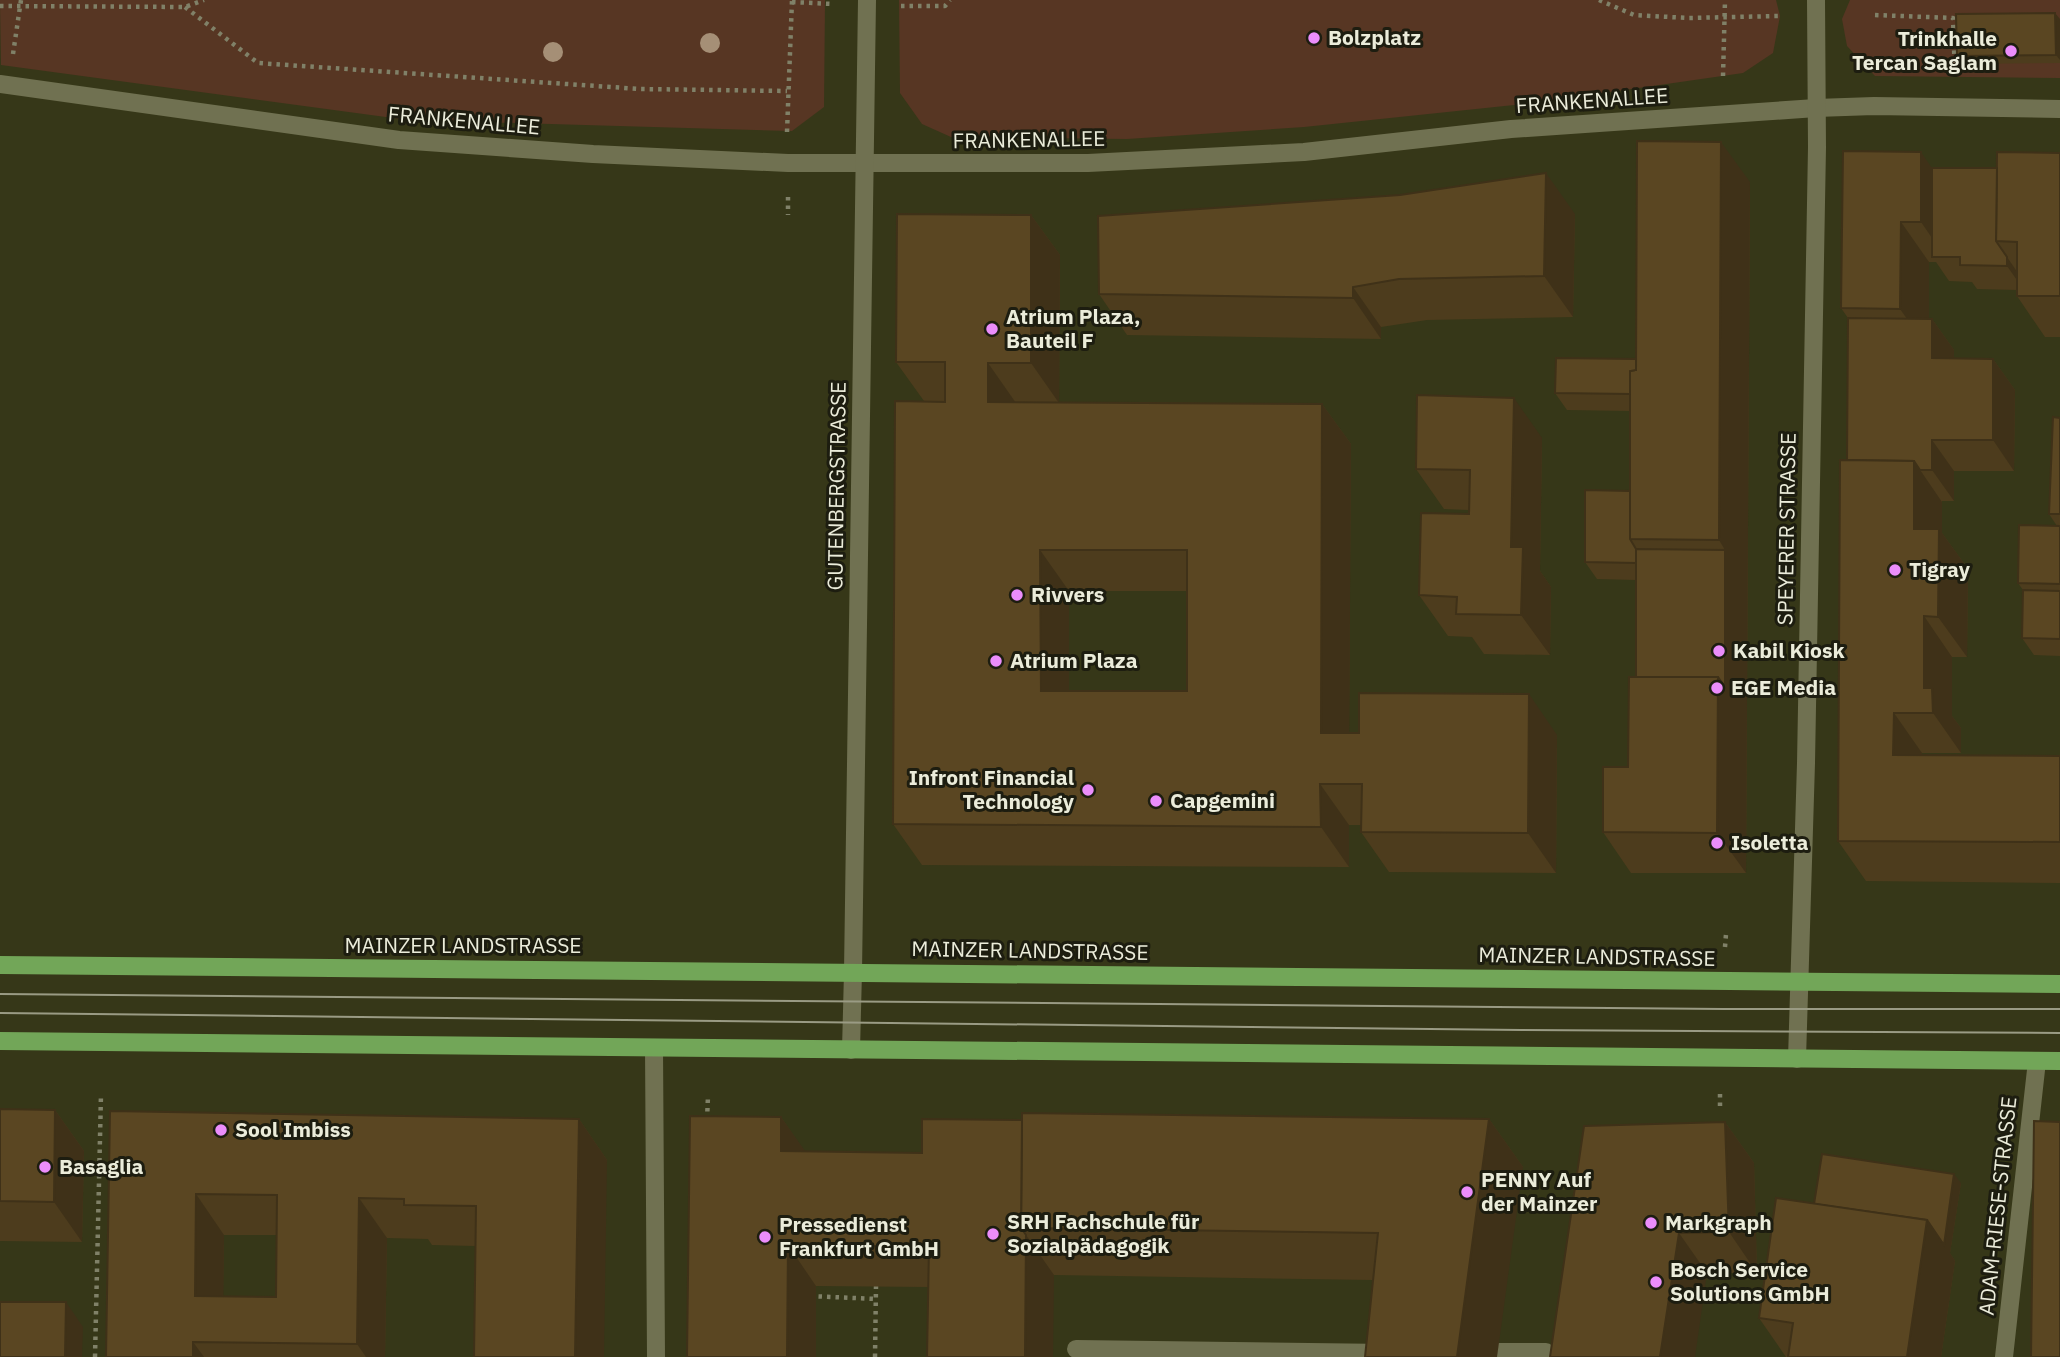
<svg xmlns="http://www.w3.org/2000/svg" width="2060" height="1357" font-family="'IBM Plex Sans',sans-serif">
  <rect width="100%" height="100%" fill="#363718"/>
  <!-- green -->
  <g fill="#573623">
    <path d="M0 0H825L824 107 792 131 408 120 1 65Z"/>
    <path d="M899 0H1776L1780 16 1773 53 1743 73 1534 103 1304 127 1127 139 951 137 922 124 900 93Z"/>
    <path d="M1850 0H2060V78L1875 76 1847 46 1842 19Z"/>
  </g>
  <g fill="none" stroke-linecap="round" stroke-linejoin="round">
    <!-- path -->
    <g stroke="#808168" stroke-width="4.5" stroke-dasharray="3.5 5" stroke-linecap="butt">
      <path d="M1599 0 1634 15 1688 18 1780 16"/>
      <path d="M792 2 833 4"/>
      <path d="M0 6 185 7 204 0"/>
      <path d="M901 6H945L950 0"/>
      <path d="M185 7 258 63 640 89 787 91"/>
      <path d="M1875 15 1953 18 1955 76"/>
      <path d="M13 54 21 0"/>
      <path d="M1723 76 1725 0"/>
      <path d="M787 132 792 0"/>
      <path d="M788 197V215"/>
      <path d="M1725 947 1726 934"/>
      <path d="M1720 1106V1089"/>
      <path d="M707 1120 708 1096"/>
      <path d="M810 1296 876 1299"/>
      <path d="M95 1357 101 1094"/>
      <path d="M875 1357 876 1286"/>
    </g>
    <!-- service -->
    <g stroke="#707151" stroke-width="18">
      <path d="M851 1050 853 972"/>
      <path d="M1076 1349 1388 1353"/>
      <path d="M1475 1352H1546"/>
    </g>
    <!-- minor -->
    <g stroke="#707151" stroke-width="18">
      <path d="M0 84 399 140 593 154 788 163H1088L1304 152 1511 129 1816 108 1874 106 2060 109"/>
      <path d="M853 972 867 0"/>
      <path d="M654 1048 656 1357"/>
      <path d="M1797 1059 1806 763 1817 147 1816 0"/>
      <path d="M2004 1357 2037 1061"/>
    </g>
    <!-- primary -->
    <g stroke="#72a658" stroke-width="18">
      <path d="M0 965 2060 984"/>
      <path d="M0 1041 2060 1061"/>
    </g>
    <!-- tram -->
    <g stroke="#9a9b84" stroke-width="2">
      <path d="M0 994 1723 1009H2060"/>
      <path d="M0 1013 1521 1030 2060 1033"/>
    </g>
  </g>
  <!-- trees -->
  <g fill="#a58f76">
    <circle cx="710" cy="43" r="10"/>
    <circle cx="553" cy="52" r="10"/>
  </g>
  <!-- wall -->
  <g fill="#4d3c1d" fill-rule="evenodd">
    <path d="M2060 19V63L1963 64 1957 56Z"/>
    <path d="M2060 153V337H2045L2017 296V290L1977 289 1972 282 1949 281 1936 262H1929V319H1932L1954 350V359H1993L2015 390 2014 471H1954V501H1942V533L1968 569 1967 657H1952V716L1961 728V753H1922V755L2060 756V883L1866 881 1838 841 1847 460 1848 318 1841 308 1932 168H1997Z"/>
    <path d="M1750 182 1746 873H1631L1603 832 1628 767 1636 677V580L1597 579 1585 562 1630 491V411L1567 410 1555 393 1636 359Z"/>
    <path d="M1575 214 1573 317 1427 320 1381 327V339L1127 335 1099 294Z"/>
    <path d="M1031 215 1060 255 1059 402 1322 404 1351 444 1349 733 1557 735 1556 873 1389 872 1361 832V825H1349V867L922 865 893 824 924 401 896 362ZM1069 591H1187V691H1069Z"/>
    <path d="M2060 418V656L2034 655 2022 638 2023 590 2018 583 2057 526 2049 514Z"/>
    <path d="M1542 438 1540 571 1551 587 1550 655 1484 654 1472 637 1448 636 1419 595 1469 514V510L1444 509 1416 469Z"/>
    <path d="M0 1109 55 1110 84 1151 82 1242 0 1241Z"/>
    <path d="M110 1111 579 1119 607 1160 475 1246 432 1245 428 1239 387 1238 385 1357H106ZM224 1235H277L276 1297 223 1296Z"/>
    <path d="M781 1117 805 1152 922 1153 1022 1120 1489 1119 1523 1167 1373 1280 1054 1275 928 1287 816 1286V1357H687Z"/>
    <path d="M1725 1122 1754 1163 1757 1273H1707L1550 1357Z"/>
    <path d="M1961 1183 1950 1253 1955 1261 1941 1357H1786L1759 1318 1814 1204Z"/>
  </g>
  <!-- shaded-wall -->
  <g fill="#3f3118">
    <path d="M2055 13 2060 19V60L2056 55Z"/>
    <path d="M1721 142 1750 182 1746 873 1717 833 1718 677 1725 550 1719 540Z"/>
    <path d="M1921 152 1949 193 1945 257 1921 222Z"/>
    <path d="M1546 173 1575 214 1573 317 1544 276Z"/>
    <path d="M1031 215 1060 255 1059 403 1031 363Z"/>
    <path d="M1901 222 1929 262V350L1900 309Z"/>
    <path d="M2007 257 2024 282V290L2007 266Z"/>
    <path d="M1353 287 1381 327V339L1353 298Z"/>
    <path d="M1932 319 1954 350V389L1932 358Z"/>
    <path d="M1993 359 2015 390 2014 471 1993 440Z"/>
    <path d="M988 363 1016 403 988 402Z"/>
    <path d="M1514 398 1542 438 1540 571 1551 587 1550 655 1521 615 1511 547Z"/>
    <path d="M1322 404 1351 444 1349 773 1321 733Z"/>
    <path d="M1932 440 1954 471V501L1932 470Z"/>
    <path d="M1914 461 1942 502V533L1968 569 1967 657 1938 617 1914 529Z"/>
    <path d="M1040 550 1069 591V731L1041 691Z"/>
    <path d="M1924 616 1952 657V716L1961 728V753L1933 713 1924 688Z"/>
    <path d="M1529 694 1557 735 1556 873 1528 833Z"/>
    <path d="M1894 713 1922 753V795L1893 755Z"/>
    <path d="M1320 784 1349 825V867L1321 827Z"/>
    <path d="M55 1110 84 1151 82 1242 54 1202Z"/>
    <path d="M781 1117 810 1158 781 1151Z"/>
    <path d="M579 1119 607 1160 604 1357H575Z"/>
    <path d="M1489 1119 1523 1167 1497 1357H1457Z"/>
    <path d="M1725 1122 1754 1163 1757 1273 1729 1232Z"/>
    <path d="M1954 1174 1961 1183 1950 1253 1955 1261 1941 1357H1907L1927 1220Z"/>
    <path d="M196 1194 224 1235 223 1337 195 1296Z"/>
    <path d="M359 1198 387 1238 385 1357H366L357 1344Z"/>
    <path d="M1679 1233 1707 1273 1695 1357H1660Z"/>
    <path d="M1026 1235 1054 1275 1053 1357H1025Z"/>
    <path d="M788 1245 816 1286V1357H787Z"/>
    <path d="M66 1302 83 1327 82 1357H65Z"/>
    <path d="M193 1342 204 1357H193Z"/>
  </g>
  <!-- building -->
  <g fill="#5a4622" stroke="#3f3118" stroke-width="2" fill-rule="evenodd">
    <path d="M2055 13 2056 55 1957 56 1956 14Z"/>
    <path d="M1637 141 1721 142 1719 540 1630 539V371L1636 370Z"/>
    <path d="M1843 151 1921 152V222H1901L1900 309 1841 308Z"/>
    <path d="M1997 152 2060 153V296H2017V242L1996 241Z"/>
    <path d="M1932 168H1997L1996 241 2007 257V266L1960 265V257H1932Z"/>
    <path d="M1546 173 1544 276 1399 279 1353 287V298L1099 294 1098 216 1400 195Z"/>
    <path d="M897 214 1031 215V363H988V402L1322 404 1321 733H1359V693L1529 694 1528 833 1361 832 1362 784H1320L1321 827 893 824 895 401 945 402V362H896ZM1040 550H1187V691H1041Z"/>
    <path d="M1848 318 1932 319V358L1993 359V440H1932V470H1920L1914 461 1847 460Z"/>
    <path d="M1556 358 1636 359V370L1630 371V394L1555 393Z"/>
    <path d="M1417 395 1514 398 1511 547H1523L1521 615 1456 614 1457 597 1419 595 1421 513 1469 514 1470 470 1416 469Z"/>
    <path d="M2053 417 2060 418V514H2049Z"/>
    <path d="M1840 460 1914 461V529H1939L1938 617 1924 616V688H1932L1933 713H1894L1893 755 2060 756V842L1838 841Z"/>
    <path d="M1585 490 1630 491V539L1636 549V563L1585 562Z"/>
    <path d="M2019 525 2060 526V584L2018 583Z"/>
    <path d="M1636 549 1725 550V687L1718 677H1636Z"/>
    <path d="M2023 590 2060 591V639L2022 638Z"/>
    <path d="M1629 677H1718L1717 833 1603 832V767H1628Z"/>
    <path d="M0 1109 55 1110 54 1202 0 1201Z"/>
    <path d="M110 1111 579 1119 575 1357H474L476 1206 404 1205V1199L359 1198 357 1344 193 1342V1357H106ZM196 1194 277 1195 276 1297 195 1296Z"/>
    <path d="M1022 1113 1489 1119 1457 1357H1365L1378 1233 1021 1228Z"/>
    <path d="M690 1116 781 1117V1151L922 1153V1119L1022 1120 1021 1228 1026 1235 1025 1357H927L929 1247 788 1245 787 1357H687Z"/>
    <path d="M2034 1121 2060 1122V1357H2031Z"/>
    <path d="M1725 1122 1729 1232 1679 1233 1660 1357H1550L1584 1126Z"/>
    <path d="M1822 1154 1954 1174 1944 1245 1927 1220 1814 1204Z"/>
    <path d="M1776 1198 1927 1220 1907 1357H1788L1793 1323 1759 1318Z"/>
    <path d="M0 1302H66L65 1357H0Z"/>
  </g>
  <!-- markers -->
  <g fill="#eb8dfb" stroke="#1d1d10" stroke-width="2.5">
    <circle cx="1314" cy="38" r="7"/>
    <circle cx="2011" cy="51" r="7"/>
    <circle cx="992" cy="329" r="7"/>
    <circle cx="1895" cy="570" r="7"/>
    <circle cx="1017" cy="595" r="7"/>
    <circle cx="1719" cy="651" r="7"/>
    <circle cx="996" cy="661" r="7"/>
    <circle cx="1717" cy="688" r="7"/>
    <circle cx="1088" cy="790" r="7"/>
    <circle cx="1156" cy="801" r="7"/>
    <circle cx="1717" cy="843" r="7"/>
    <circle cx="221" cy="1130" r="7"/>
    <circle cx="45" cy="1167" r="7"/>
    <circle cx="1467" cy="1192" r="7"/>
    <circle cx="1651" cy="1223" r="7"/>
    <circle cx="993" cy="1234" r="7"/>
    <circle cx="765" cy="1237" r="7"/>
    <circle cx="1656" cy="1282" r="7"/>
  </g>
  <g text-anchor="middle" stroke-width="6" stroke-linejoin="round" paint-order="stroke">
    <!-- poi labels -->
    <g font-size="21" font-weight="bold" fill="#ebecda" stroke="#1d1d10" text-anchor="start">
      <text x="1328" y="45">Bolzplatz</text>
      <text x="1997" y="46" text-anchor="end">Trinkhalle<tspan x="1997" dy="24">Tercan Saglam</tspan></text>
      <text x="1006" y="324">Atrium Plaza,<tspan x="1006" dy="24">Bauteil F</tspan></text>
      <text x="1909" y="577">Tigray</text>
      <text x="1031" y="602">Rivvers</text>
      <text x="1733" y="658">Kabil Kiosk</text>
      <text x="1010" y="668">Atrium Plaza</text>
      <text x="1731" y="695">EGE Media</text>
      <text x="1074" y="785" text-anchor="end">Infront Financial<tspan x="1074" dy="24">Technology</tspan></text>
      <text x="1170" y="808">Capgemini</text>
      <text x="1731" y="850">Isoletta</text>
      <text x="235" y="1137">Sool Imbiss</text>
      <text x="59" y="1174">Basaglia</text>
      <text x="1481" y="1187">PENNY Auf<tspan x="1481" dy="24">der Mainzer</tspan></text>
      <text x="1007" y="1229">SRH Fachschule für<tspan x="1007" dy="24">Sozialpädagogik</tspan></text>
      <text x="1665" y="1230">Markgraph</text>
      <text x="779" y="1232">Pressedienst<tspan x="779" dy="24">Frankfurt GmbH</tspan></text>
      <text x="1670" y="1277">Bosch Service<tspan x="1670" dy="24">Solutions GmbH</tspan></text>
    </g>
    <!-- street labels -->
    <g font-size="21" fill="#ebecda" stroke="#1d1d10">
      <text transform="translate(1592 101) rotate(-4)" y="7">FRANKENALLEE</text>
      <text transform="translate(464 121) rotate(5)" y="7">FRANKENALLEE</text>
      <text transform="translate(1029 140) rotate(-1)" y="7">FRANKENALLEE</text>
      <text transform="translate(837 486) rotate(-89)" y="7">GUTENBERGSTRASSE</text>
      <text transform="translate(1787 529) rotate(-89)" y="7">SPEYERER STRASSE</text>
      <text x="463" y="953">MAINZER LANDSTRASSE</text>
      <text transform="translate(1030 951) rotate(1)" y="7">MAINZER LANDSTRASSE</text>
      <text transform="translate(1597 957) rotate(1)" y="7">MAINZER LANDSTRASSE</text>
      <text transform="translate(1998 1206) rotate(-84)" y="7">ADAM-RIESE-STRASSE</text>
    </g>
  </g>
</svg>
